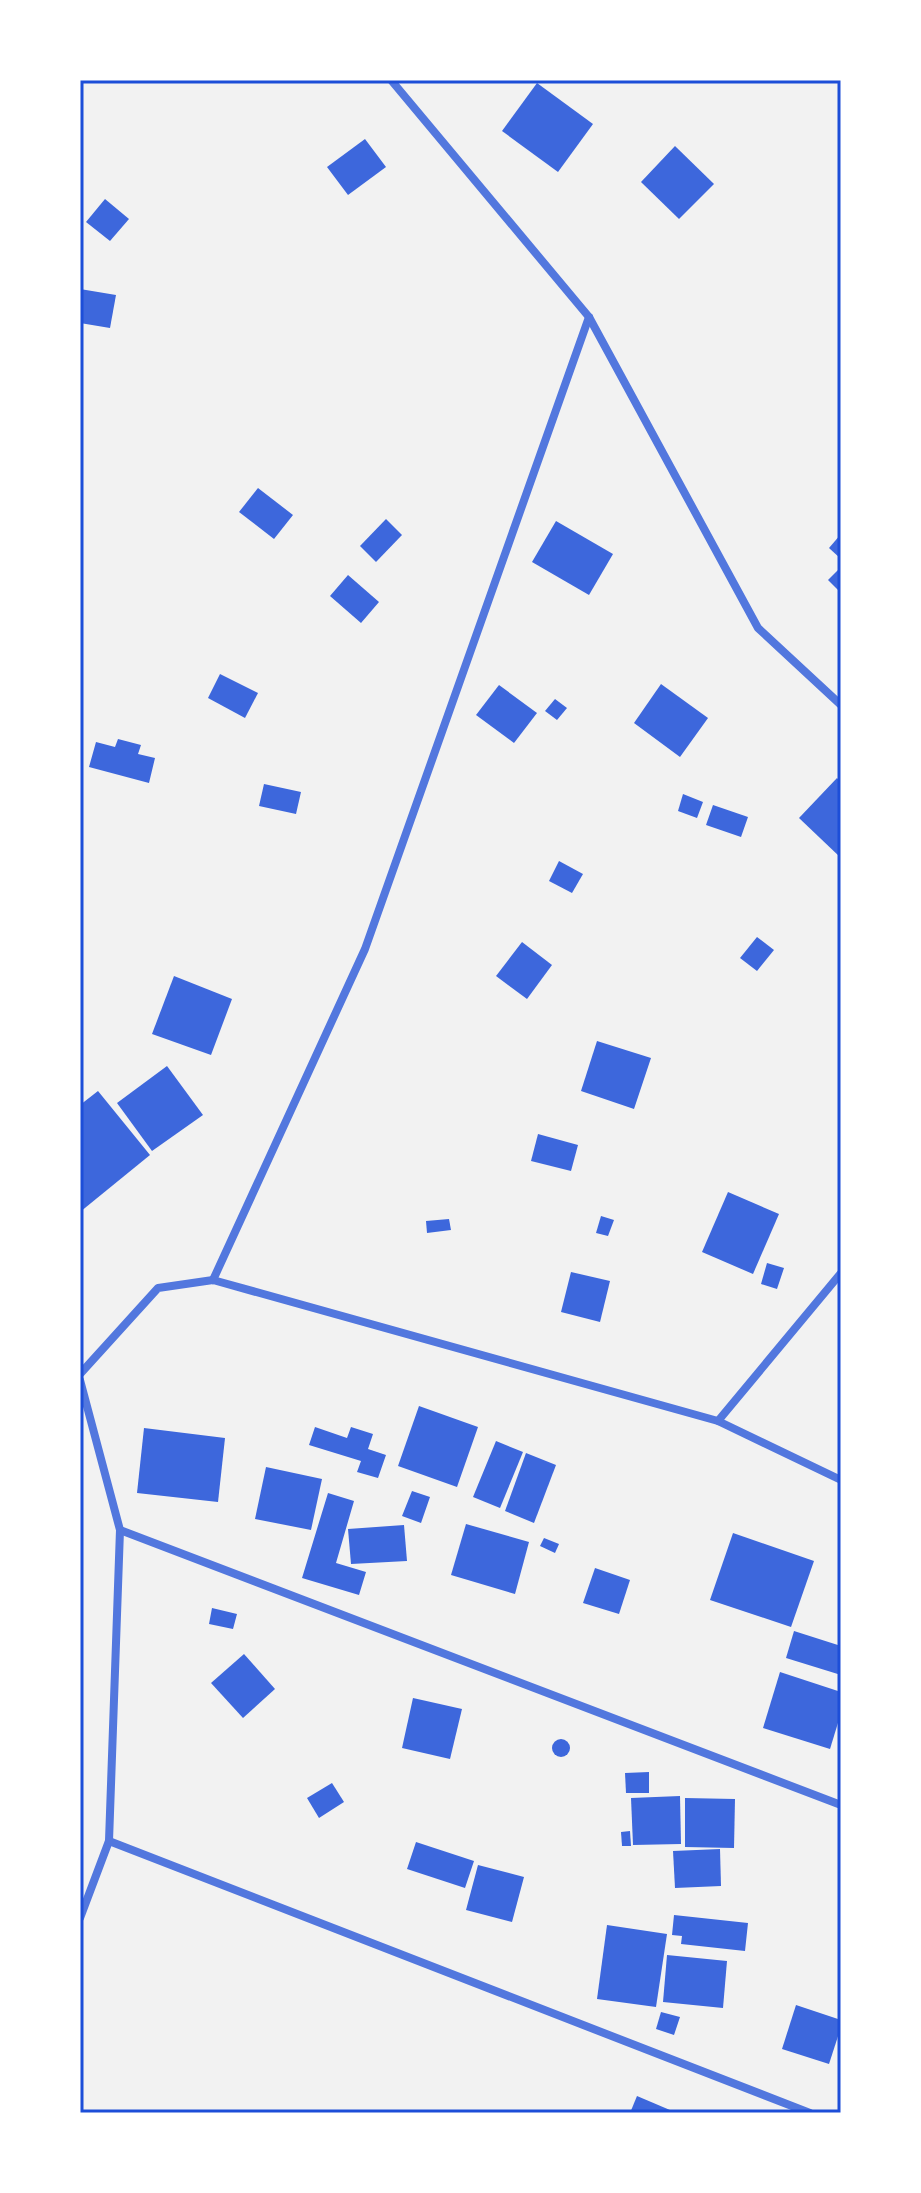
<svg xmlns="http://www.w3.org/2000/svg" width="921" height="2193" font-family="Commissioner,sans-serif">
  <rect width="100%" height="100%" fill="#f2f2f2"/>
  <!-- building -->
  <g fill="#3d67dc">
    <path d="M537 83 593 124 558 172 502 131Z"/>
    <path d="M365 139 386 167 348 195 327 167Z"/>
    <path d="M675 146 714 184 679 219 641 182Z"/>
    <path d="M105 199 129 219 110 241 86 222Z"/>
    <path d="M80 289 116 295 110 328 80 323Z"/>
    <path d="M258 488 293 515 274 539 239 512Z"/>
    <path d="M386 519 402 535 376 562 360 546Z"/>
    <path d="M556 521 613 554 589 595 532 562Z"/>
    <path d="M841 534V559L829 548Z"/>
    <path d="M841 567V593L828 580Z"/>
    <path d="M348 575 379 602 361 623 330 596Z"/>
    <path d="M220 674 258 693 245 718 208 698Z"/>
    <path d="M661 684 708 718 680 757 634 723Z"/>
    <path d="M499 685 537 713 514 743 476 715Z"/>
    <path d="M555 699 567 708 557 720 545 711Z"/>
    <path d="M118 739 141 745 138 754 155 758 149 783 89 767 96 742 115 747Z"/>
    <path d="M837 778 841 783V858L799 818Z"/>
    <path d="M264 784 301 792 296 814 259 806Z"/>
    <path d="M683 794 703 802 697 818 678 811Z"/>
    <path d="M713 805 748 817 741 837 706 825Z"/>
    <path d="M559 861 583 874 572 893 549 881Z"/>
    <path d="M757 937 774 950 757 971 740 958Z"/>
    <path d="M522 942 552 965 527 999 496 976Z"/>
    <path d="M174 976 232 999 211 1055 152 1034Z"/>
    <path d="M597 1041 651 1058 634 1109 581 1091Z"/>
    <path d="M167 1066 203 1115 152 1151 117 1103Z"/>
    <path d="M98 1091 150 1155 80 1212V1105Z"/>
    <path d="M538 1134 578 1145 571 1171 531 1161Z"/>
    <path d="M728 1192 779 1214 753 1274 702 1252Z"/>
    <path d="M601 1216 614 1220 608 1236 596 1233Z"/>
    <path d="M449 1219 451 1230 427 1233 426 1221Z"/>
    <path d="M767 1263 784 1268 777 1289 761 1284Z"/>
    <path d="M571 1272 610 1281 600 1322 561 1312Z"/>
    <path d="M419 1406 478 1427 457 1487 398 1466Z"/>
    <path d="M315 1427 347 1438 351 1427 373 1434 368 1449 386 1455 378 1478 357 1472 361 1461 309 1445Z"/>
    <path d="M144 1428 225 1438 218 1502 137 1493Z"/>
    <path d="M496 1441 523 1452 500 1508 473 1497Z"/>
    <path d="M526 1453 556 1465 534 1523 505 1511Z"/>
    <path d="M266 1467 322 1479 311 1530 255 1519Z"/>
    <path d="M412 1491 430 1497 421 1523 402 1516Z"/>
    <path d="M328 1493 354 1501 336 1563 366 1572 359 1595 302 1578Z"/>
    <path d="M466 1524 529 1542 515 1594 451 1575Z"/>
    <path d="M404 1525 407 1561 351 1564 348 1529Z"/>
    <path d="M733 1533 814 1561 791 1627 710 1600Z"/>
    <path d="M544 1538 559 1544 555 1553 540 1546Z"/>
    <path d="M595 1568 630 1580 619 1614 583 1603Z"/>
    <path d="M212 1608 237 1614 233 1629 209 1624Z"/>
    <path d="M794 1631 841 1646V1675L786 1658Z"/>
    <path d="M244 1654 275 1689 243 1718 211 1683Z"/>
    <path d="M780 1672 841 1692V1713L830 1749 763 1728Z"/>
    <path d="M413 1698 462 1709 450 1759 402 1748Z"/>
    <circle cx="561" cy="1748" r="9"/>
    <path d="M649 1772V1793H626L625 1773Z"/>
    <path d="M332 1783 344 1802 319 1818 307 1798Z"/>
    <path d="M680 1796 681 1844 633 1845 631 1798Z"/>
    <path d="M685 1798 735 1799 734 1848 685 1847Z"/>
    <path d="M630 1831 631 1846H622L621 1832Z"/>
    <path d="M416 1842 474 1861 465 1888 407 1869Z"/>
    <path d="M720 1849 721 1886 675 1888 673 1851Z"/>
    <path d="M478 1865 524 1877 512 1922 466 1910Z"/>
    <path d="M674 1915 748 1923 745 1951 681 1944 682 1936 672 1935Z"/>
    <path d="M607 1925 667 1934 656 2007 597 1999Z"/>
    <path d="M667 1955 727 1961 723 2008 663 2002Z"/>
    <path d="M796 2005 841 2020V2027L829 2064 782 2049Z"/>
    <path d="M661 2012 680 2017 674 2035 656 2029Z"/>
    <path d="M637 2096 677 2113H630Z"/>
  </g>
  <g fill="none" stroke-linecap="round" stroke-linejoin="round">
    <!-- minor -->
    <g stroke="#5277de" stroke-width="8">
      <path d="M391 80 589 317 758 628 841 705"/>
      <path d="M213 1280 365 949 589 317"/>
      <path d="M80 1374 158 1288 213 1280 718 1421 841 1480"/>
      <path d="M80 1380 120 1530 841 1805"/>
      <path d="M718 1421 841 1273"/>
      <path d="M109 1841 810 2113"/>
      <path d="M80 1918 109 1841 120 1530"/>
    </g>
  </g>
  <!-- border -->
  <rect width="921" height="2193" fill="none" stroke="#ffffff" stroke-width="164"/>
  <rect x="82" y="82" width="757" height="2029" fill="none" stroke="#1d4ed8" stroke-width="3"/>
</svg>
